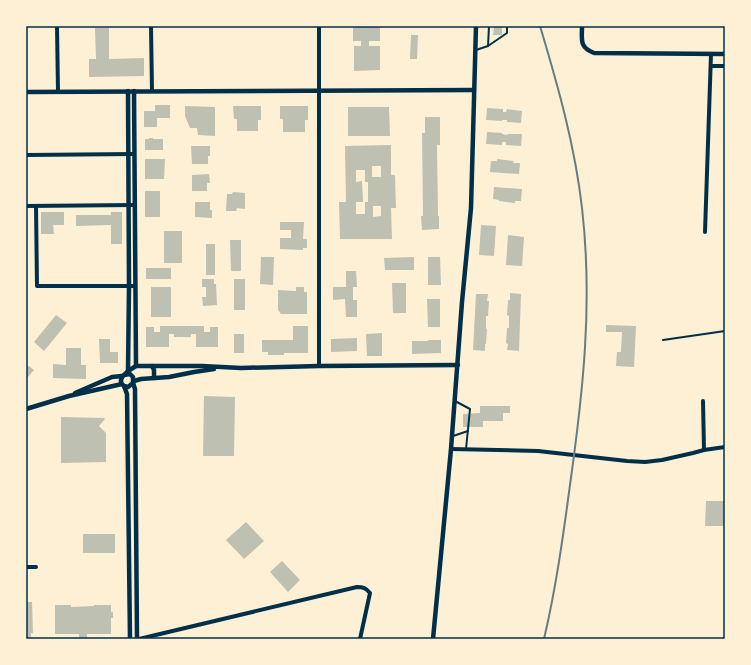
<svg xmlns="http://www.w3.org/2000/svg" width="751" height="665" font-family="'Alegreya Sans',sans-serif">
  <rect width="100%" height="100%" fill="#fdf0d5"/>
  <!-- building -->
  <g fill="#bec0b2" fill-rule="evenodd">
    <path d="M353 26H380V41H369V46H380V70L354 71V46H361V41H353Z"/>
    <path d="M494 26H502V35H493Z"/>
    <path d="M95 28H109V59L144 58V76L89 77V59H96Z"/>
    <path d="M411 35H418L417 59H410Z"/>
    <path d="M155 105H170V118H157V127H144V111H155Z"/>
    <path d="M185 106 215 107V136L198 135 197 128H190L185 116Z"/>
    <path d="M233 106H261V120H258V131H237V119H234Z"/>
    <path d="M280 106H308V120H305V132H283V119H280Z"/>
    <path d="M348 107H389L390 136H348Z"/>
    <path d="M487 108 503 109V112H506L507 109 522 111 521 123 507 122V120H502V121L486 120Z"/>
    <path d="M425 117H440V145H437L438 216H439V229L422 230 421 216H423L422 133H425Z"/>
    <path d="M487 132 502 133V134L507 135 508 134H522L521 146 506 145V142H502V145L486 144Z"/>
    <path d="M149 138H153V139H163V150H145V139H149Z"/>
    <path d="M391 145V175H395L396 208H391L392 239H340L339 202H346L345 146ZM372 166H381V177H372ZM356 170H365V182H368V202H365V214H356V202H363L362 181 356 182ZM373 206H381V216L373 217Z"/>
    <path d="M191 146H210V156H208V164H192Z"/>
    <path d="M145 159H165L164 179H145Z"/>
    <path d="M497 159 514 161 513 163H520L519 174 490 172 491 161H497Z"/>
    <path d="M209 174 210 183H207V191H192V175Z"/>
    <path d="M494 187 522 189 521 201H515V203L499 201V200L493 199Z"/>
    <rect x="145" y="191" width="15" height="26"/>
    <path d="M233 192 245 193V209L237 208 236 211H226L227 194H232Z"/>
    <path d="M195 202H210V210H212V218L195 217Z"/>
    <path d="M41 212H64V225H53L54 234H41Z"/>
    <path d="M111 212H122V244H111V225L76 226V215H111Z"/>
    <path d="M280 222H304L303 239H307V248H303V250L280 249V238H291V230H280Z"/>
    <path d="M481 225 496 226 494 256 479 255Z"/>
    <rect x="164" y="231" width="18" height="32"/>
    <path d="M508 235 524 237 522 266 506 265Z"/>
    <path d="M230 240H241V271H231Z"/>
    <rect x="206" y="244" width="9" height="31"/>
    <path d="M261 257H274L273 285 260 284Z"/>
    <path d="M414 257V270H385L384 258Z"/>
    <path d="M428 257H440L441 285H428Z"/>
    <rect x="146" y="268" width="25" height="11"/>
    <path d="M346 271H356L357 287H353V300H357V317H346L345 299 333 300V287H346Z"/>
    <path d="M202 279H214V284H216L217 305 203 306 202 297H206V287H202Z"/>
    <rect x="234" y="279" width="11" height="31"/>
    <path d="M392 283H406V313H393Z"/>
    <rect x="151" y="287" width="20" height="30"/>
    <path d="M296 287H304V292H307V314H281L278 310V290L296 291Z"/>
    <path d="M510 293 521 294 519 351 507 350 508 344 506 343 507 328H509V316L507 315 508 300H510Z"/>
    <path d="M476 294H488L487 301H489L488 316H486V329H487L486 344H485V351L473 350Z"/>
    <path d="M427 299H440V327H428Z"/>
    <path d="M56 315 67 323 44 351 34 342Z"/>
    <path d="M606 325 636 326 634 367 616 366 617 352H621L622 332H606Z"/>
    <path d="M160 326H204V332H210V327H218V347H196V334H191V337H174V334H169V347H146V327H154V332H160Z"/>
    <path d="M293 326H308V353H284V355H268V352H262V340H293Z"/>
    <path d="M382 333V356H367L366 334Z"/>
    <rect x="234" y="334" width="10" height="19"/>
    <path d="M357 338V351L331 352V339Z"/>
    <path d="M99 339H110V352H118V363H100Z"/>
    <path d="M428 340H441V353L412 354V341H428Z"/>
    <path d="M66 348H81V365H86V379L53 378V364L66 365Z"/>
    <path d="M26 364 34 370 26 379Z"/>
    <path d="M204 396 235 397 234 456H203Z"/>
    <path d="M480 406H510V413H503V421H483V427H463V414L480 413Z"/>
    <path d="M61 417 104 418 105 419 99 426 106 433V462L61 463Z"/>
    <path d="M706 501H725V526H705Z"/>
    <path d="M246 522 264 541 244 559 226 540Z"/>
    <rect x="83" y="534" width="32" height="19"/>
    <path d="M282 561 300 580 288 592 270 572Z"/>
    <path d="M26 602H32L33 633H31V639H26Z"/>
    <path d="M55 605H71V607L94 606V605H111V612H113V618H111V634H87V639H79V634H55Z"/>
  </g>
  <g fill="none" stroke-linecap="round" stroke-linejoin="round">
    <!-- service -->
    <g stroke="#003049" stroke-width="2">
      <path d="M488 46 507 33V26"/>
      <path d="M476 50 488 46 489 26"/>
      <path d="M663 340 725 331"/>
      <path d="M455 401 470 409 466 449"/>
      <path d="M453 436 468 431"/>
    </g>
    <!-- minor -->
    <g stroke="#003049" stroke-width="4">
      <path d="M57 26 58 92"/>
      <path d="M151 26 152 91"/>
      <path d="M319 26V366"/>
      <path d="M711 66H725"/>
      <path d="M26 155 134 154"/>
      <path d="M26 206 134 205"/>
      <path d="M36 206 37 286H135"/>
      <path d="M705 232 711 54"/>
      <path d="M703 401 704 450"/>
      <path d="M451 449 538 451 627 461 645 462 662 460 693 453 704 450 725 447"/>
      <path d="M26 567H36"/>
      <path d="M139 639 357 587C363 587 366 588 370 593L360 639"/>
    </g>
    <!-- tertiary -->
    <g stroke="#003049" stroke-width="4.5">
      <path d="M582 26C582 40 579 47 594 53L725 54"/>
      <path d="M128 91 129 286 128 371"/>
      <path d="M134 91 136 366"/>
      <path d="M26 92 474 90"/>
      <path d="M152 366 154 370V378"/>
      <path d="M124 375 128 371 136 366H202L241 368 319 366 458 365"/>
      <path d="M134 381 141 379 169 377 194 372 214 369"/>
      <path d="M133 383 135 389 137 639"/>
      <path d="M124 386 127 394 130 639"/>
      <path d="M75 393 112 377 122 376"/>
      <path d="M26 409 69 396 122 384 124 386 128 387 133 383V377L130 374 124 375C121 378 120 381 122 384"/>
      <path d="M433 639 451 449 462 302 471 208 476 26"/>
    </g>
    <!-- rail -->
    <path stroke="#657d81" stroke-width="2" d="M540 26C558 86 575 146 582 208 593 303 583 392 570 485 563 537 556 588 544 639"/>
  </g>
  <!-- border -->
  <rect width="751" height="665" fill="none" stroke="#fdf0d5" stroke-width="54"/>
  <rect x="27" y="27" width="697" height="611" fill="none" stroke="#003049" stroke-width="1.5"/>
</svg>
